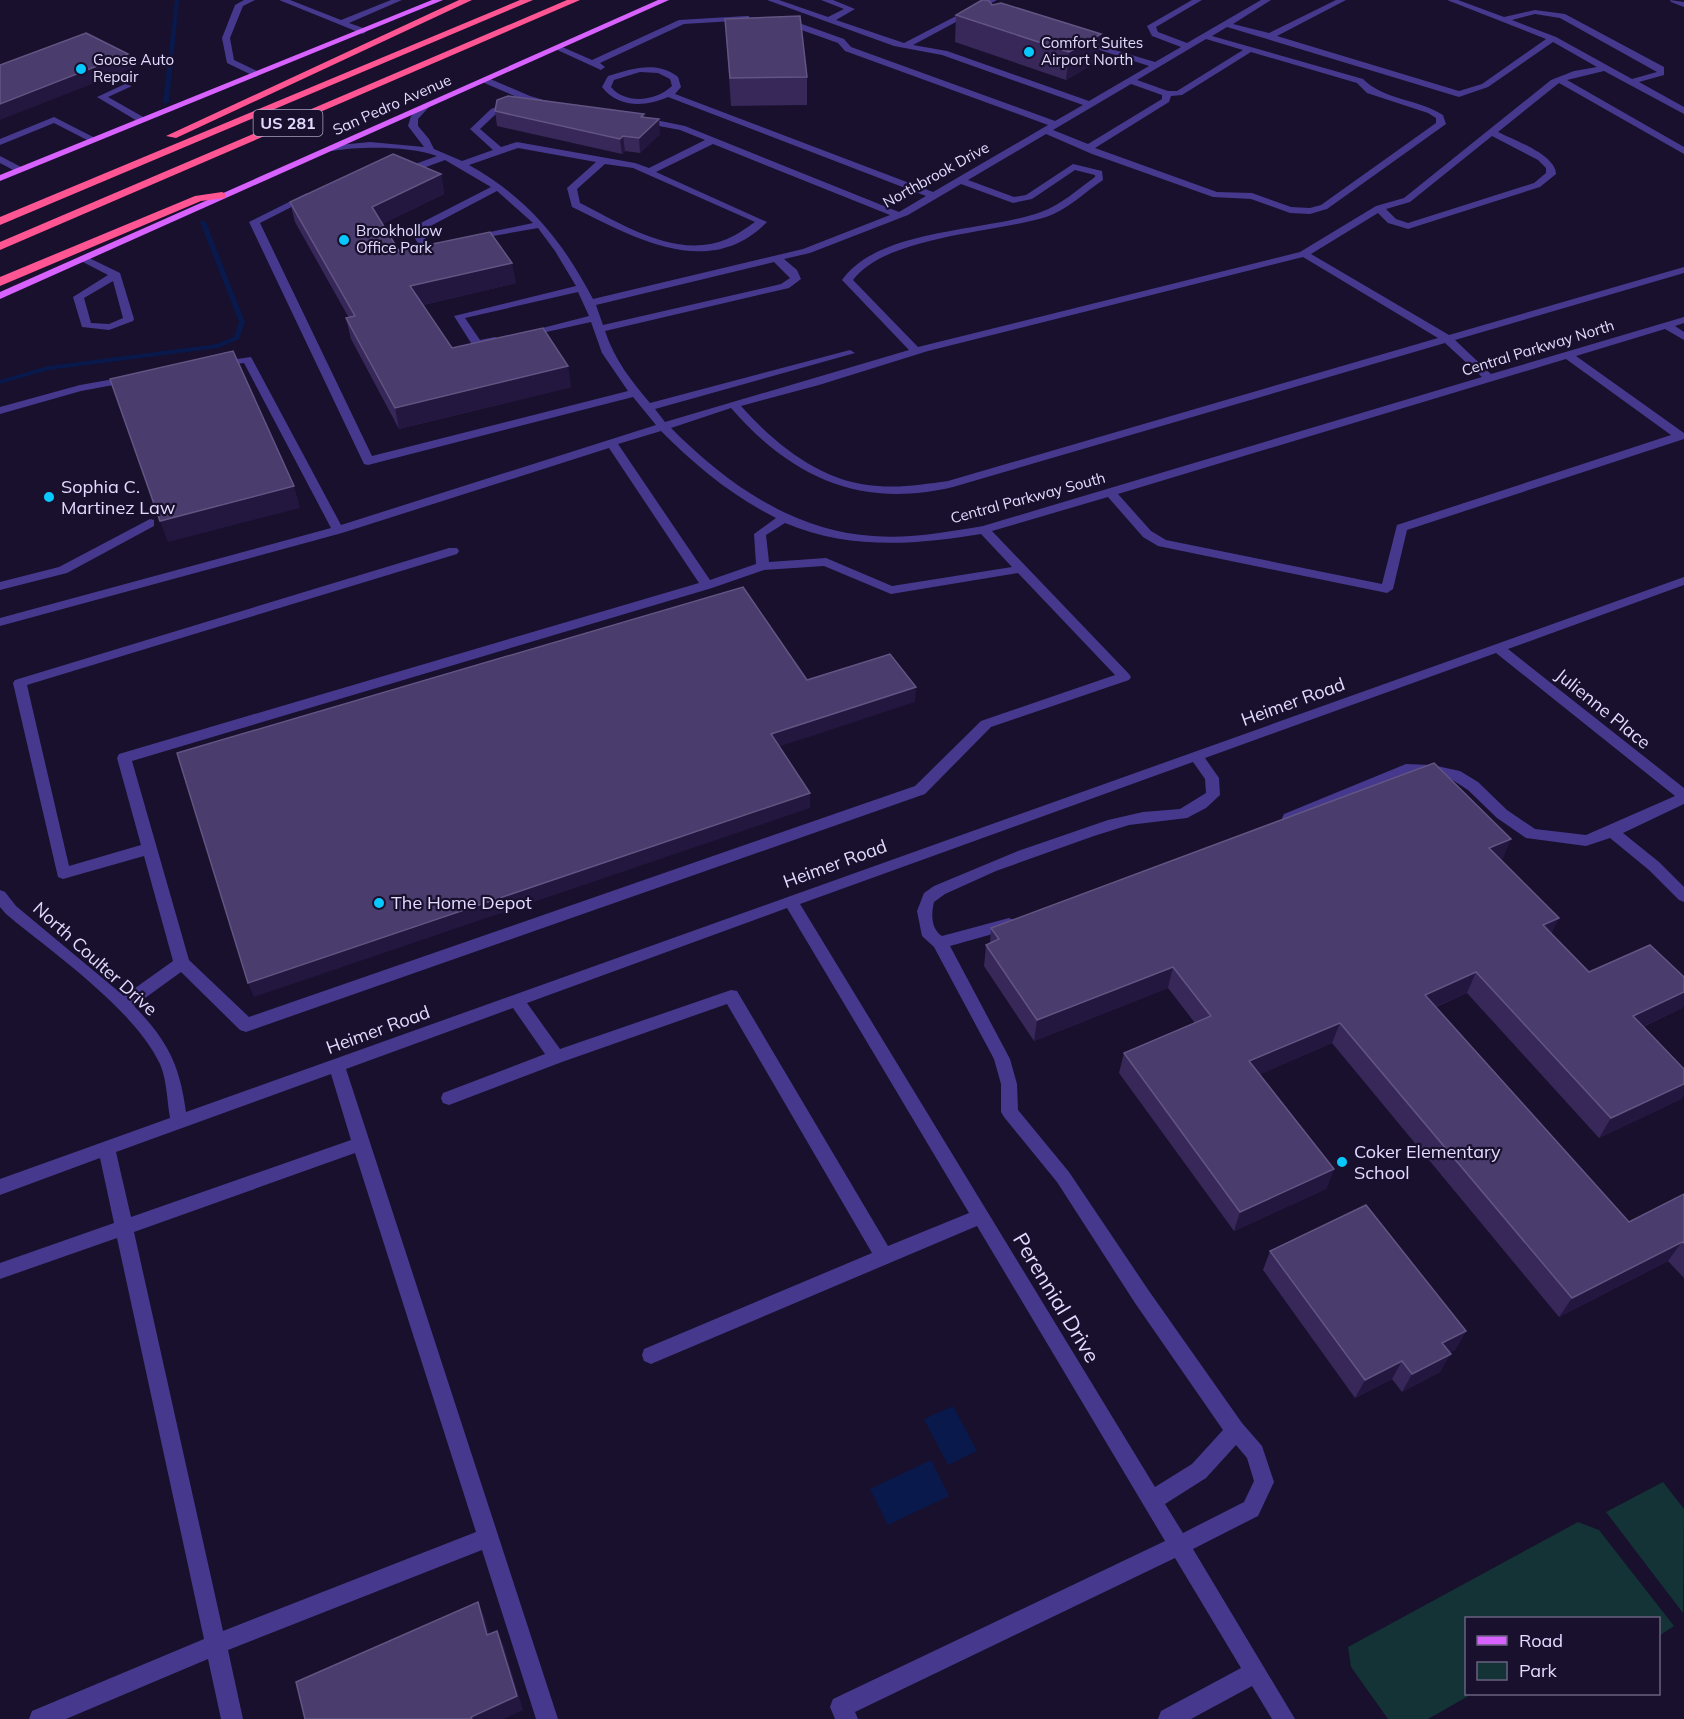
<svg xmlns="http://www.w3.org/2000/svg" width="1684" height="1719" font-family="Mulish,sans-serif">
  <rect width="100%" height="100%" fill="#18102c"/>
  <!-- green -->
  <g fill="#133336">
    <path d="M1663 1482 1684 1509 1683 1613 1606 1512Z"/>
    <path d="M1578 1522 1599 1530 1674 1626 1659 1636 1658 1618H1466V1694H1472L1428 1719H1388L1351 1667 1348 1647Z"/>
  </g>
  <!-- water -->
  <g fill="#09194c">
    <path d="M953 1406 977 1451 948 1465 924 1419Z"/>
    <path d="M931 1460 949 1496 888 1525 870 1489Z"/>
  </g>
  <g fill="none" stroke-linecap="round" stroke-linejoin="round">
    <!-- stream -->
    <g fill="#09194c" fill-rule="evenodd">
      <path d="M175 0H179L169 102 166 104 163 102Z"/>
      <path d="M203 220 206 222 245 322 239 339 218 348 49 370 0 384V380L48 366 217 344 234 337 239 322 200 222Z"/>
    </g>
    <!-- minor -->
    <g fill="#46398d" fill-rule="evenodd">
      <path d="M244 0H255L243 6 230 38 234 60 259 72 260 74 256 77 227 63 222 38 235 5Z"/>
      <path d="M279 0H290L341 20 391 0H402L349 23 366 29 367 31 363 34Z"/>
      <path d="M767 0H779L828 17 844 9 821 0H833L855 9 836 20 904 43 987 0H997L913 45 947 51 1089 101 1149 66 1078 43V39L1155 62 1181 47 1152 36 1147 26 1192 0H1202L1156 27 1158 32 1187 43 1261 0H1271L1233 24 1269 33 1336 0H1346L1277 36 1459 91 1482 84 1546 39 1447 0H1458L1504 17 1535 10 1565 14 1664 67V75L1639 82 1684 107V114L1604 71 1567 80 1684 147V154L1559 83 1498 132C1514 140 1556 155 1556 174L1540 187 1408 229 1388 223 1378 213 1311 254 1449 335 1684 267V273L1455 340 1491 374 1684 317V323L1675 326 1684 332V340L1665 329 1576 356 1684 433V439L1407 530 1393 589 1387 593 1158 546 1143 537 1108 497 992 531 1129 674 1131 677 1129 680 991 727 925 794 246 1032 240 1030 181 972 134 1006C167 1040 180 1065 186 1112L1684 577V585L1508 649 1684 788V804L1623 833 1659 862 1684 887V902L1679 900 1649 870 1610 838 1586 846 1526 838 1497 818 1468 790 1451 779 1432 775 1407 774 1294 822H1284L1282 818 1284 814 1406 764 1432 765 1460 771 1478 782 1507 810 1535 829 1586 835 1675 796 1496 653 1205 758 1219 778 1220 795 1206 808 1187 818 1129 825 1094 836 996 871 945 894 934 902C931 914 931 929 942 936L1009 918 1014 920 1017 924 1014 928 950 946 1010 1059 1017 1084 1018 1110 1069 1172 1149 1291 1242 1423 1262 1446 1274 1482 1258 1516 1193 1549 1295 1719H1272L1252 1686 1191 1719H1158L1161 1711 1241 1668 1175 1558 855 1712 858 1719H835L830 1707 833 1699 1165 1541 977 1226 658 1361 651 1364 644 1361 642 1355 644 1349 872 1253 727 1004 562 1062 449 1105 443 1103 441 1098 443 1093 545 1054 513 1008 346 1069 558 1719H536L482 1550 228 1650 243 1719H221L208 1659 66 1719H29L32 1711 204 1639 117 1238 0 1279V1263L114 1223 100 1158 0 1195V1179L170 1118C167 1101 167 1080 160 1064 133 1008 54 954 6 914L0 907V890L5 892 16 906 124 996 173 961 144 856 63 879 58 877 13 683 15 680 449 548H457L459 551 457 554 27 685 69 866 141 845 117 758 119 754 699 583 609 448 342 533 0 626V618L331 528 244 363 216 366V362L251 357 341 525 656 425 633 397 368 465 364 464 249 222 307 193 315 195 260 223 372 456 628 391 602 353 591 322 524 337 519 334 589 316 578 292 465 318 480 340 495 337 500 340 477 347 473 346 454 316 576 286 555 251 538 228 471 240V236L533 223 497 191 421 231 429 244 442 242 447 245 442 248 422 250 410 230 411 228 491 187 445 160C431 165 411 175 397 166L402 163H418L437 156C410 146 360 146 332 151L327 148 329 146 370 142 424 147 408 126 411 116 424 104 429 107 418 119V126L429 139 434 149 462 161 493 150 470 129 491 109 513 101 516 102V106L497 113 480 129 501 147 517 142 635 163 649 168 705 140 680 130 638 122V118L641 117 685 126 899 212 926 196 668 97C646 107 618 108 602 87L608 76C631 69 657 60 678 77L681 87 675 94 933 192 1048 125 845 51 838 43 779 22V18L782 17 844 39 851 47 1055 121 1083 105 942 55 894 46ZM1535 14 1560 18 1657 72 1632 79 1556 37 1512 20ZM1227 27 1459 97 1488 87 1553 42 1597 67 1574 71 1551 80 1404 198 1376 206 1300 252 918 347 853 280C886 236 994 233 1046 217 1067 210 1085 192 1103 180L1102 171 1073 164 1026 195 1014 197 968 180 1046 134 1092 154 1213 197 1251 199 1290 213 1310 214 1327 209 1446 124 1443 115C1418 99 1384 100 1363 79L1212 36ZM1206 39 1243 50 1177 91H1168L1137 80ZM1251 52 1357 83 1367 93 1428 113 1436 118V123L1321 205 1310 208 1291 207 1252 193 1217 192 1095 148 1169 102 1171 96 1182 95ZM640 72 658 73 670 79 672 86C656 101 626 105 611 87L614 80ZM1131 84 1162 95V99L1088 144 1053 130ZM1492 136 1538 160 1546 168V173L1534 183 1408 223 1396 219 1386 209 1410 202ZM713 144 890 215 803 249 593 299C561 239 529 199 469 165L518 148 596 162 567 188 572 207C632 236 708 282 767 222L656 172ZM605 164 633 168 755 222C746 228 737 235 727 239 677 260 624 225 580 203L577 189ZM1075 170 1095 175V177C1078 189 1061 205 1041 212 985 232 879 228 842 280L909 350 665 422 655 409 855 353 850 350 650 403C632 382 614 359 605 331L789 288 801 279 797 270 784 259 810 253 908 215 961 184 1013 203 1032 199ZM1303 257 1438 338 948 481C925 484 902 488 878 486 822 483 776 445 741 406L819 385 928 351ZM774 262 790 278 781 284 603 325 596 305ZM1445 343 1482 377 983 526C947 532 909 539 873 536 792 531 726 483 671 428L731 408C792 478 861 509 953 487ZM1566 359 1671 435 1397 525 1382 584 1166 540 1151 531 1118 494ZM661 431C696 466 732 496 776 518L754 534 756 564 710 580 618 444ZM785 523C849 550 915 545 981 534L1012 567 892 586 826 558 769 562 766 535ZM824 566 891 594 1018 573 1115 675 981 721 915 786 249 1017 189 960 132 761 712 588 764 570ZM1193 762 1205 779 1206 793 1180 809 1143 812 1108 820 1018 851 934 886 924 893 917 911 922 936 934 947 994 1059 1001 1084V1112L1004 1117 1057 1182 1135 1303 1223 1430 1192 1464 1155 1487 800 904ZM787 908 969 1213 888 1246 737 991 731 990 560 1049 527 1003ZM331 1074 351 1140 131 1217 116 1152ZM355 1153 476 1532 223 1631 134 1232ZM1236 1445 1247 1458 1254 1481 1244 1502 1183 1533 1165 1504 1206 1478Z"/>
      <path d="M1670 0 1684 2V7L1671 2Z"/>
      <path d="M746 16H749V20L684 24 600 63 605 67 601 70 553 48 560 46 592 60 679 20Z"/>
      <path d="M482 78H488L530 96 554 103 550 106 524 100 482 82Z"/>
      <path d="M125 84 132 86 108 97 145 118V122H139L97 97Z"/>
      <path d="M54 117 99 140 91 142 54 123 0 145V139Z"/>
      <path d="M0 156 23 168 25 170 17 172 0 163Z"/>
      <path d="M85 256 120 273 134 319 133 321 109 330 82 327 73 297 108 275 81 261 80 259ZM113 281 123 318 109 324 91 323 84 298Z"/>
      <path d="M131 376 135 377V381L81 391 0 414V407L80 385Z"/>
      <path d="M150 519 154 520V526L67 573 0 590V582L59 567Z"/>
    </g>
    <!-- major -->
    <g fill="#d762ff" fill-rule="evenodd">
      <path d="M432 0H443L0 181V175Z"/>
      <path d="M658 0H669L0 299V292Z"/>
    </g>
    <!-- highway -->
    <g fill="#ff5693" fill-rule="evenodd">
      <path d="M459 0H472L176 138 166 136Z"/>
      <path d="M520 0H533L0 225V217Z"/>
      <path d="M567 0H580L0 250V242Z"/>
      <path d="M222 192 226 194V198L201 201 0 286V277L195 196Z"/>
    </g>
  </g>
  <!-- wall -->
  <g fill="#38285a">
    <path d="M992 5 1101 34 1098 61 1066 80 955 42 956 15Z"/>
    <path d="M725 19 807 77V105L731 106Z"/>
    <path d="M495 111 644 114V117L660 134 640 153 625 151 622 154 497 126Z"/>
    <path d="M441 174 444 194 382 224 399 251 516 283 423 305 452 348 571 387 399 429 351 339 346 318H349L295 222 290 202Z"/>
    <path d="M1502 861 1552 934 1589 972 1684 977V1005L1682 1008 1643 1027 1684 1069V1095L1681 1099 1599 1138 1467 993 1436 1007 1629 1222 1684 1194V1278L1668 1261 1559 1317 1332 1043 1260 1074 1334 1169 1326 1189 1234 1231 1119 1073 1124 1053 1195 1023 1168 988 1034 1041 984 966 986 945 990 943 991 928Z"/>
    <path d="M1270 1251 1466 1331 1455 1350 1450 1352 1440 1372 1402 1392 1392 1379 1355 1398 1263 1270Z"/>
  </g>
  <!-- shaded-wall -->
  <g fill="#231740">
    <path d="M1101 34 1098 61 1066 80 1069 52Z"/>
    <path d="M128 54 133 68 0 120V104Z"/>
    <path d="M659 119 660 134 640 153 639 138Z"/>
    <path d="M623 136 625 151 622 154 620 139Z"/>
    <path d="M441 174 444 194 376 227 372 207Z"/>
    <path d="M512 263 516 283 414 307 410 286Z"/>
    <path d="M568 366 571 387 399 429 395 408Z"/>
    <path d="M294 486 300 508 168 542 160 521Z"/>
    <path d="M916 687 915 702 772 749 771 734Z"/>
    <path d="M810 793V808L254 997 248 983Z"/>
    <path d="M1511 839 1502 861 1489 848Z"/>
    <path d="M1559 918 1549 939 1543 925Z"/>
    <path d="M1173 967 1168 988 1034 1041 1037 1020Z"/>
    <path d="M1476 972 1467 993 1416 1015 1425 995Z"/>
    <path d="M1684 992V1005L1682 1008 1621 1037 1633 1016Z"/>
    <path d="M1340 1023 1332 1043 1243 1082 1249 1061Z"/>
    <path d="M1684 1084V1095L1681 1099 1599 1138 1611 1118Z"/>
    <path d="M1334 1169 1326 1189 1234 1231 1240 1212Z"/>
    <path d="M1682 1242 1668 1261 1559 1317 1572 1298Z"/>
    <path d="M1466 1331 1455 1350 1432 1362 1442 1343Z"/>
    <path d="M1451 1354 1440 1372 1402 1392 1412 1374Z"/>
    <path d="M1402 1361 1392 1379 1355 1398 1365 1380Z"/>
    <path d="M478 1602 485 1618 494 1650 487 1635Z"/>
    <path d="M497 1631 504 1646 523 1710 504 1719H472L471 1717Z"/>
  </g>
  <!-- building -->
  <g fill="#4a3c6c" stroke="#625583" stroke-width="1.5">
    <path d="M982 0H988L992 5 1001 3 1101 34 1069 52 956 15Z"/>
    <path d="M800 16 807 77 730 78 725 19Z"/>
    <path d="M86 33 128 54 0 104V65Z"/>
    <path d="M508 96 644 114 641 117 659 119 639 138 623 136 620 139 495 111 497 100Z"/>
    <path d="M393 154 441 174 372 207 399 251 490 232 512 263 410 286 452 348 543 328 568 366 395 408 346 318 355 316 290 202Z"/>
    <path d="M233 351 294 486 160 521 110 379Z"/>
    <path d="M743 587 807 680 890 654 916 687 771 734 810 793 248 983 177 753Z"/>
    <path d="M1434 763 1511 839 1489 848 1559 918 1543 925 1589 972 1650 945 1684 977V992L1633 1016 1684 1069V1084L1611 1118 1476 972 1425 995 1629 1222 1684 1194V1243L1682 1242 1572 1298 1340 1023 1249 1061 1334 1169 1240 1212 1124 1053 1211 1016 1173 967 1037 1020 986 945 999 939 991 928Z"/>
    <path d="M1366 1205 1466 1331 1442 1343 1451 1354 1412 1374 1402 1361 1365 1380 1270 1251Z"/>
    <path d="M478 1602 487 1635 497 1631 517 1696 471 1717 472 1719H305L296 1682Z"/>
  </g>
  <!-- markers -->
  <g fill="#07c9ff" stroke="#18102c" stroke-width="2">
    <circle cx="1029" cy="52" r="6"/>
    <circle cx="81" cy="69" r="6"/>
    <circle cx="344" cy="240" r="6"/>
    <circle cx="49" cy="497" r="6"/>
    <circle cx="379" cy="903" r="6"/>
    <circle cx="1342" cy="1162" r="6"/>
  </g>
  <g text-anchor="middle" stroke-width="4.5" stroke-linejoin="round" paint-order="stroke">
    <!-- far-poi labels -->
    <g font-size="15" fill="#e3dbff" stroke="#18102c" text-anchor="start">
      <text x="1041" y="48">Comfort Suites<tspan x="1041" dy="17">Airport North</tspan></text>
      <text x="93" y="65">Goose Auto<tspan x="93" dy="17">Repair</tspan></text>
      <text x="356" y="236">Brookhollow<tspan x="356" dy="17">Office Park</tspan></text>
    </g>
    <!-- far-street labels -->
    <g font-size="15" fill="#e3dbff" stroke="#18102c">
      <text transform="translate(392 105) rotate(-24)" y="5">San Pedro Avenue</text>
      <text transform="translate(936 175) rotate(-29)" y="5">Northbrook Drive</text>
      <text transform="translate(1538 348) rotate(-17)" y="5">Central Parkway North</text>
      <text transform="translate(1028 498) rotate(-15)" y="5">Central Parkway South</text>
    </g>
    <!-- shield labels -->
    <rect fill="#18102c" stroke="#a69ec0" stroke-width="1.5" x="253.5" y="110" width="69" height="26" rx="4.5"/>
    <g font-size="16" font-weight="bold" fill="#e3dbff">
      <text x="288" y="129">US 281</text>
    </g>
    <!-- poi labels -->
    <g font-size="18" fill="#e3dbff" stroke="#18102c" text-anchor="start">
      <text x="61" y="493">Sophia C.<tspan x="61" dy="21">Martinez Law</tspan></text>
      <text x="391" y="909">The Home Depot</text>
      <text x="1354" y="1158">Coker Elementary<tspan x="1354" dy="21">School</tspan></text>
    </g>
    <!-- street labels -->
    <g font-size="18" fill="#e3dbff" stroke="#18102c">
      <text transform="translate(1293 702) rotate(-20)" y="6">Heimer Road</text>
      <text transform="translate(1603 709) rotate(39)" y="6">Julienne Place</text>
      <text transform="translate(835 864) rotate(-20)" y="6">Heimer Road</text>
      <text transform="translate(95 959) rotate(42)" y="6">North Coulter Drive</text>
      <text transform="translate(378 1030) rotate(-20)" y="6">Heimer Road</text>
    </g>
    <!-- near-street labels -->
    <g font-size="21" fill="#e3dbff" stroke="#18102c">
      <text transform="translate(1056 1298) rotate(59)" y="7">Perennial Drive</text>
    </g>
  </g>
  <!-- legend -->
  <rect x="1465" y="1617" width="195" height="78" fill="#18102c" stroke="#696180" stroke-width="1.5"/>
  <rect x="1477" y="1636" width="30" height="9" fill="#d762ff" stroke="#696180" stroke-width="1.5"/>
  <text x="1519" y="1647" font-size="18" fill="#e3dbff">Road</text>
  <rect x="1477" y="1662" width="30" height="18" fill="#133336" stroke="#696180" stroke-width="1.5"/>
  <text x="1519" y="1677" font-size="18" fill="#e3dbff">Park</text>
</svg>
